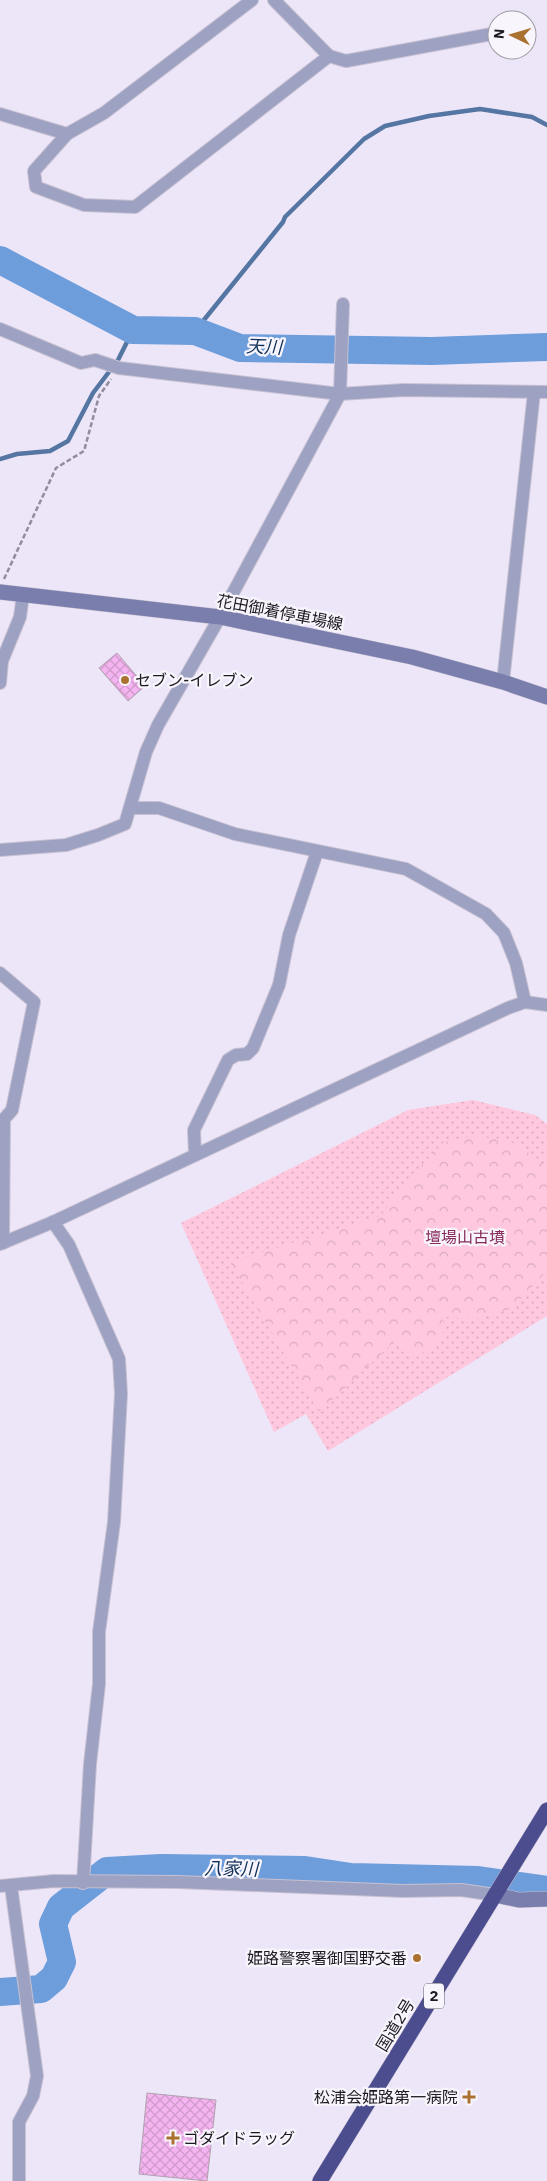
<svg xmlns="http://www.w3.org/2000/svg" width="547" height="2181" font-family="'IBM Plex Sans','Noto Sans JP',sans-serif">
  <defs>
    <pattern id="grass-dots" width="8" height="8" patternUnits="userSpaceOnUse" patternTransform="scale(1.25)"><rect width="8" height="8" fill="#ffc8de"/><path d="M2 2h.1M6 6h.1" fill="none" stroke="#daabbe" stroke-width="1.8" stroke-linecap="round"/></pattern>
    <pattern id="forest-crowns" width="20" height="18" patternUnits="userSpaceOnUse" patternTransform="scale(1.25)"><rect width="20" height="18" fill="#ffc8de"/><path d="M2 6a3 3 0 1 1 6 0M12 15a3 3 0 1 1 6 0" fill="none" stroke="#daabbe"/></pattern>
    <pattern id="building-cross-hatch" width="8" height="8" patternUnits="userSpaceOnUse" patternTransform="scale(1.25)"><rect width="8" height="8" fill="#f3b4ef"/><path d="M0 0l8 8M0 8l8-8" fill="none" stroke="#d09acd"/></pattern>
  </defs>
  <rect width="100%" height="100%" fill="#ede6f9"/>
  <!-- grass -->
  <path fill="url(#grass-dots)" d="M473 1100 535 1115 547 1124V1316L328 1451 306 1414 274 1432 181 1223 408 1110Z"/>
  <!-- forest -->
  <path fill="url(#forest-crowns)" d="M472 1136 500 1139 519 1145 547 1168V1271L511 1309 476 1319 443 1317V1339L415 1358 397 1339 319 1412 230 1262 381 1216 398 1190 444 1142Z"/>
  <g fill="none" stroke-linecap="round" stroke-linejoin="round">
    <!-- stream -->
    <g stroke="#5576a3" stroke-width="4.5">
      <path d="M195 331 283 222 285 217 364 139 385 126 429 116 480 109 532 117 547 125"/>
      <path d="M0 459 17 454 50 451 68 441 93 393 118 360 133 330"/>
    </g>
    <!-- river -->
    <g stroke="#6d9ddb" stroke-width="28">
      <path d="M0 260 133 330 195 331 240 348 432 351 547 347"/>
      <path d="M0 1992 41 1989 54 1978 62 1962 53 1924 61 1907 107 1871 161 1868 305 1870 351 1877 478 1880 547 1890"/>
    </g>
  </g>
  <!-- building -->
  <g fill="url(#building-cross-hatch)" stroke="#b0a1af">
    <path d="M117 653 145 686 128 701 99 668Z"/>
    <path d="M147 2093 216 2100 207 2181 139 2174Z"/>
  </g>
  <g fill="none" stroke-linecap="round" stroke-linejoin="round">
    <defs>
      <g id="street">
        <path d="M252 0 104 113 67 134 34 171 36 187 84 205 135 207 329 56 346 61 497 33"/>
        <path d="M274 0 329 56"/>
        <path d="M0 114 67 134"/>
        <path d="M0 329 81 363 95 360 119 368 340 394 404 390 547 392"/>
        <path d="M503 682 534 392"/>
        <path d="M0 683 2 661 20 617 23 595"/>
        <path d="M131 808H159L235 834 406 869 486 914 504 933 516 963 525 1002"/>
        <path d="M0 850 66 845 98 835 125 824 146 752 158 725 220 617 340 394 343 304"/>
        <path d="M0 973 34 1002 12 1110 4 1119 3 1243"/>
        <path d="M195 1154 194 1130 228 1060 236 1055 247 1054 253 1048 279 985 289 935 317 852"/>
        <path d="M53 1222 69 1245 119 1359 121 1394 114 1522 99 1632V1684L90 1764 83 1883"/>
        <path d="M0 1244 53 1222 508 1008 525 1002 547 1005"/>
        <path d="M0 1886 54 1881 178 1882 403 1891 461 1890 495 1895"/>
        <path d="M11 1886 37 2076 33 2096 19 2122V2181"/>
      </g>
      <g id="secondary">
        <path d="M0 592 220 617 412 657 503 682 547 697"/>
        <path d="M495 1895 519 1900 547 1899"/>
      </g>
      <path id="highway" d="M320 2181 547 1810"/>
    </defs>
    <!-- street casing -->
    <use href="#street" stroke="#c8c1d2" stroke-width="14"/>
    <!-- secondary casing -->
    <use href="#secondary" stroke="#c8c1d2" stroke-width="16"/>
    <!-- highway casing -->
    <use href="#highway" stroke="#c8c1d2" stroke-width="16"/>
    <!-- path -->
    <path stroke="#928d9b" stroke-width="2.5" stroke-dasharray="5 2.5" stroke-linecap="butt" d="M4 579 56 468 84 451 99 396 111 379"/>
    <!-- street -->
    <use href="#street" stroke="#9da1c2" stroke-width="12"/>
    <!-- secondary -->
    <use href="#secondary" stroke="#797ead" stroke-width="15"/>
    <!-- highway -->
    <use href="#highway" stroke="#4b4d8f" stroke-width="15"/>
  </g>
  <!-- markers -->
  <g fill="#ab7131" stroke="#f8f5fd" stroke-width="2">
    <circle cx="125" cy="680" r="5"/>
    <circle cx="417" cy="1958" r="5"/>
    <path d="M466.5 2089.5h5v5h5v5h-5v5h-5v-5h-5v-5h5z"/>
    <path d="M170.5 2130.5h5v5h5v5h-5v5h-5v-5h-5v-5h5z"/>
  </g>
  <g text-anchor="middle" stroke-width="4.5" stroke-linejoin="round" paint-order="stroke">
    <!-- shield labels -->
    <rect fill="#f8f5fd" stroke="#5f5c63" stroke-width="1" x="424" y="1983.5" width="20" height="25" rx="4"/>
    <g font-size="15" font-weight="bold" fill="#1d1a21">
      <text x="434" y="2001">2</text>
    </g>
    <!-- street labels -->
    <g font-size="16" fill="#1d1a21" stroke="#f8f5fd">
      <text transform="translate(280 612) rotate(11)" y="6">花田御着停車場線</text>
      <text transform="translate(395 2025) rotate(-59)" y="6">国道2号</text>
    </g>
    <!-- poi labels -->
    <g font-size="16" fill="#1d1a21" stroke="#f8f5fd" text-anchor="start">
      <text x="135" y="686">セブン-イレブン</text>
      <text x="407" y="1964" text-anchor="end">姫路警察署御国野交番</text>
      <text x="458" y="2103" text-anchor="end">松浦会姫路第一病院</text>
      <text x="183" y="2144">ゴダイドラッグ</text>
    </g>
    <!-- park labels -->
    <g font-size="16" fill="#882b5b" stroke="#f8f5fd">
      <text x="465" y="1243">壇場山古墳</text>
    </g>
    <!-- water labels -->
    <g font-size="18" font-style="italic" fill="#0e2f57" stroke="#f8f5fd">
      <text transform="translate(264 347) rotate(2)" y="6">天川</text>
      <text transform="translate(231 1869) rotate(1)" y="6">八家川</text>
    </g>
  </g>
  <!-- north arrow -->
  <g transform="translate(512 35) rotate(275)"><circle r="24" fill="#f8f5fd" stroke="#a09da5"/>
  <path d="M0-4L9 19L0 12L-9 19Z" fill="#ab7131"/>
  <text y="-8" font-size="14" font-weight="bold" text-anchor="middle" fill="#1d1a21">N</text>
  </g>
</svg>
